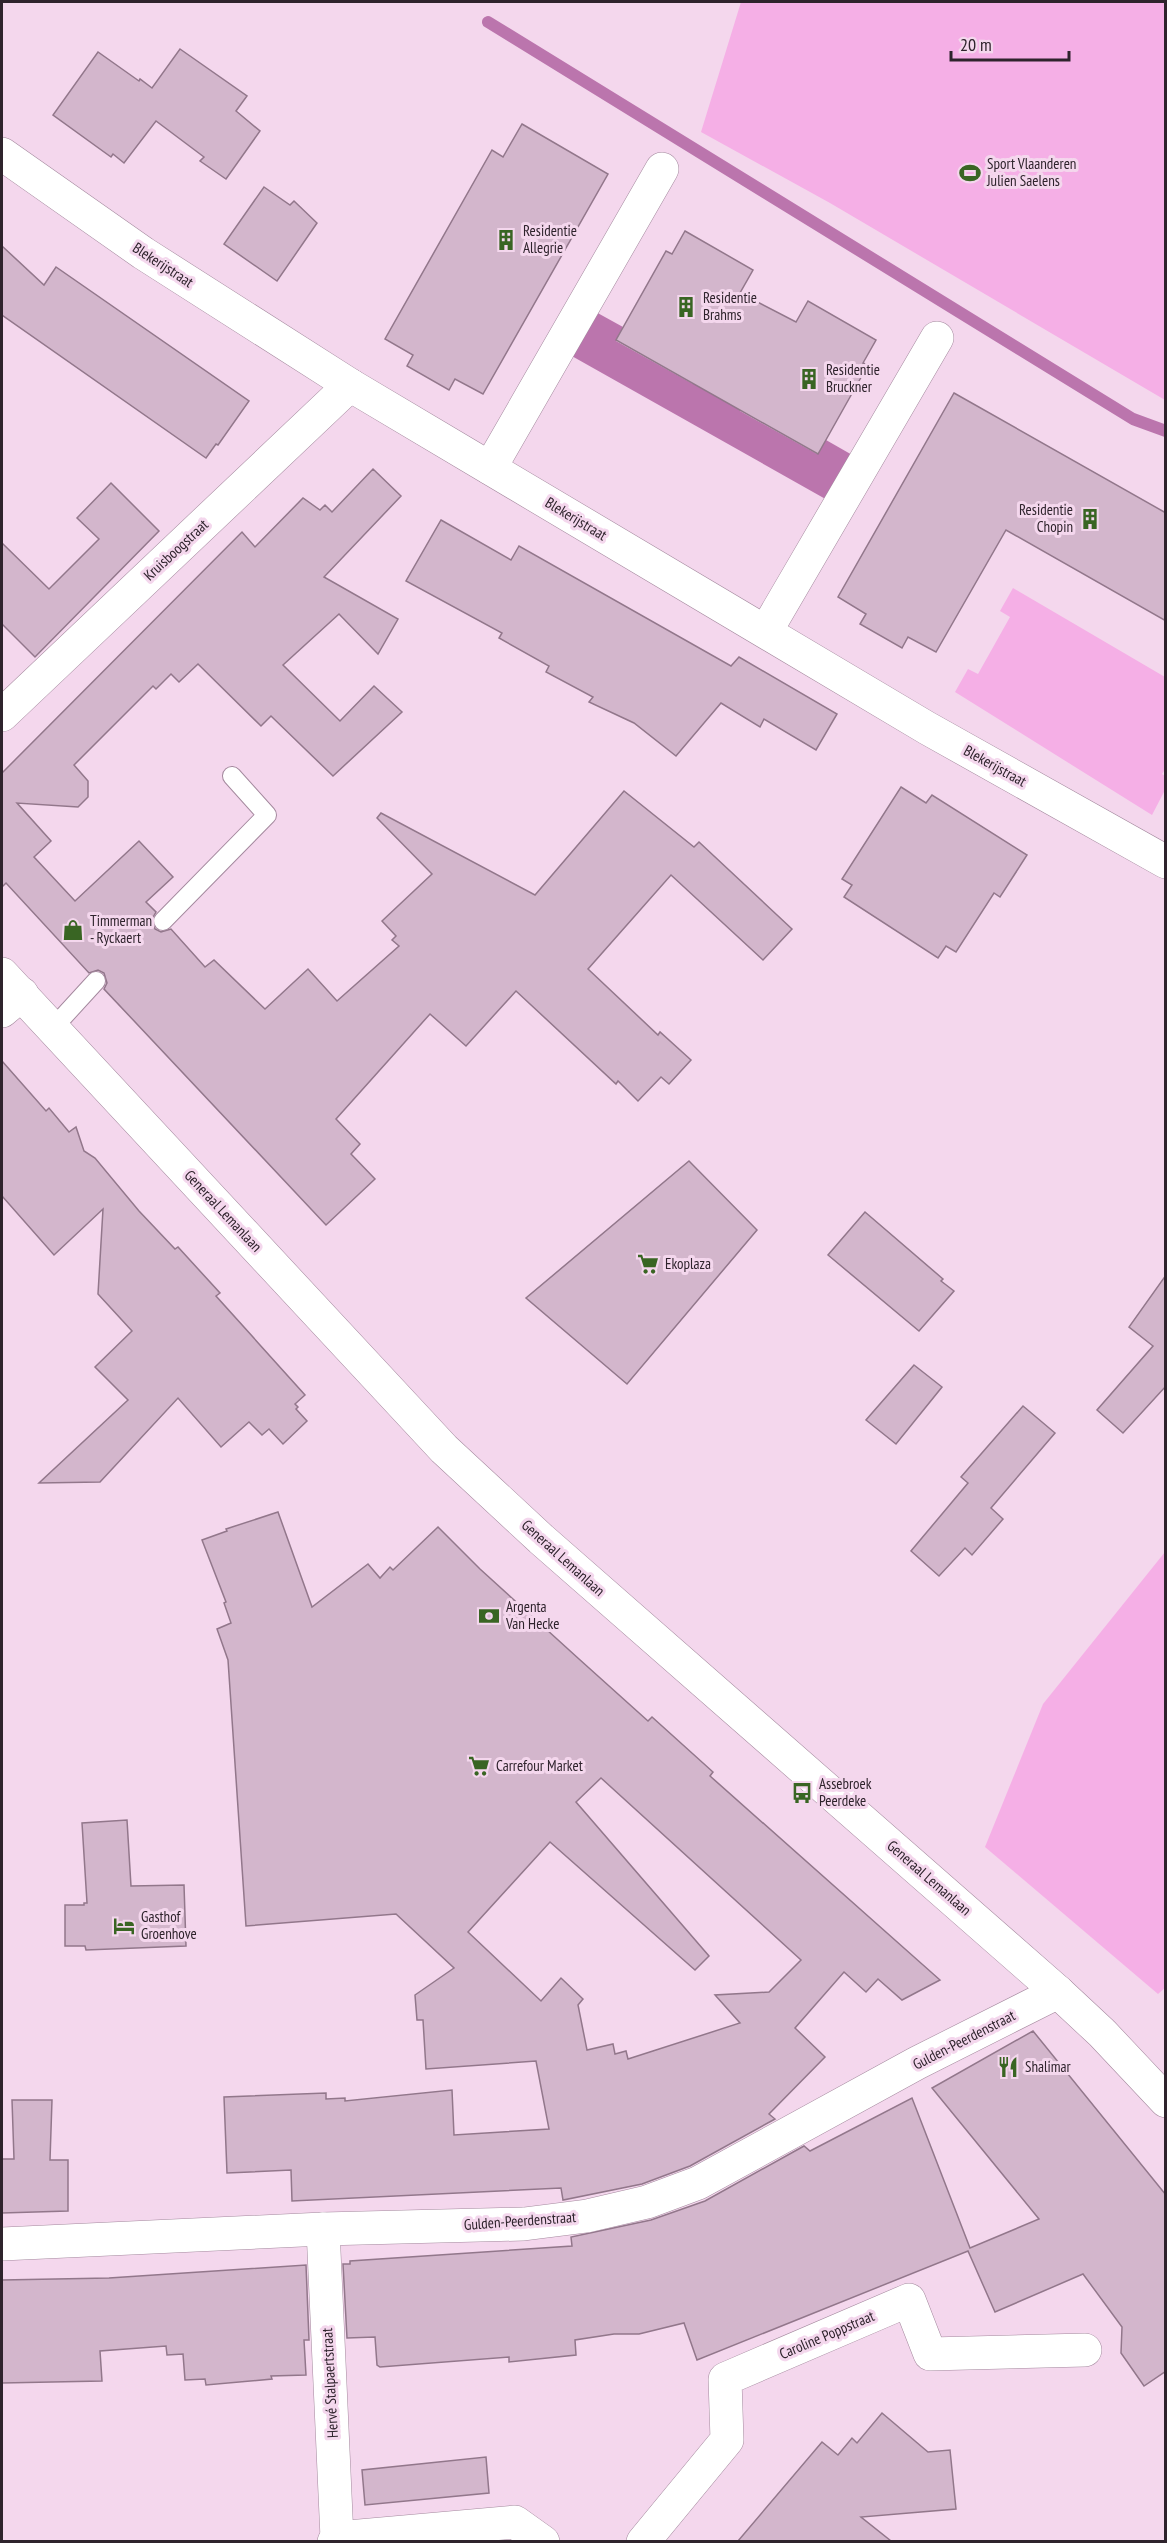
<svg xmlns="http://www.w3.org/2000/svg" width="1167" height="2543" font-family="'PT Sans Narrow',sans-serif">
  <rect width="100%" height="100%" fill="#f4d7ed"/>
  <!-- green -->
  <g fill="#f5afe6">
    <path d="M741 2H1165V400L830 203 701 132Z"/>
    <path d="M1013 588 1165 677 1166 768 1162 774 1165 776V790L1152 815 955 692 968 669 978 674 1010 617 1000 611Z"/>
    <path d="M1165 1552 1166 1987 1158 1994 985 1847 1043 1704Z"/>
  </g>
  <!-- water -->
  <path fill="#bb75ad" d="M594 311 623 327 616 341 693 384 701 371 747 397 740 411 817 454 826 440 854 456 829 501 570 355Z"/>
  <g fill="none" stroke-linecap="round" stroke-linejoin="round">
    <!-- stream -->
    <path stroke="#bb75ad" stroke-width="12" d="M488 22 1133 419 1166 431"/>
  </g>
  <!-- building -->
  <g fill="#d3b6cc" stroke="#92778b" stroke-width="1.5" fill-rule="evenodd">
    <path d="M180 49 247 96 236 111 260 131 226 179 200 161 204 157 156 121 124 163 113 154 111 157 53 115 98 52 139 81 140 79 152 88Z"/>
    <path d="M522 124 608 174 483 394 455 379 449 390 407 366 413 355 385 339 492 150 503 157Z"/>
    <path d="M264 187 290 205 294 201 317 223 277 281 224 244Z"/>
    <path d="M685 231 753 270 740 293 796 322 808 301 876 340 863 363 868 365 818 454 616 340 666 251 672 254Z"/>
    <path d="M2 246 44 285 56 267 249 401 218 445 216 444 206 458 2 315Z"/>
    <path d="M954 393 1166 513V621L1006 530 936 652 908 637 902 648 860 624 866 614 838 597Z"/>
    <path d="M373 469 401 496 324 577 398 619 378 654 339 614 283 665 340 721 374 686 402 712 333 776 271 716 261 726 198 664 179 682 171 674 156 689 153 686 74 765 88 781V797L78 807 17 803 51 841 34 857 75 901 139 841 173 877 146 902 156 912 152 919 155 929 161 932 171 929 205 967 214 960 265 1009 308 969 337 1001 399 946 392 940 396 936 382 921 432 874 377 818 381 813 535 895 624 791 694 847 699 842 792 929 763 960 671 875 588 969 658 1035 660 1032 691 1060 669 1084 661 1077 638 1101 618 1081 616 1084 516 991 466 1046 430 1014 336 1119 360 1144 351 1154 375 1179 326 1225 104 989 107 983 104 973 98 970 89 973 6 883 2 887V773L242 532 255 547 303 498 320 510 325 505 332 512Z"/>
    <path d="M111 483 159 531 35 657 2 624V543L49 589 99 539 77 518Z"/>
    <path d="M441 520 511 560 519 546 731 666 739 657 837 714 816 750 764 719 760 727 721 703 676 756 634 723 589 702 593 697 546 672 549 666 499 638 502 633 406 581Z"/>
    <path d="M901 787 926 803 932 795 1027 855 1000 897 994 893 956 952 946 946 938 958 844 897 852 885 842 879Z"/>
    <path d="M2 1061 46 1111 49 1108 69 1132 76 1127 84 1151 95 1158 139 1211 175 1249 178 1247 220 1293 216 1296 305 1395 295 1404 298 1407 296 1409 307 1421 283 1444 269 1429 262 1435 249 1422 221 1447 178 1398 100 1482 39 1483 128 1400 95 1367 132 1331 98 1294 103 1209 54 1255 2 1196Z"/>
    <path d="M689 1161 757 1230 627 1384 526 1298Z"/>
    <path d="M865 1212 943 1279 941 1281 954 1291 919 1331 828 1255Z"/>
    <path d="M1166 1275V1386L1123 1433 1097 1410 1153 1346 1129 1327Z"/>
    <path d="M914 1365 942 1387 896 1444 866 1420Z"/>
    <path d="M1023 1406 1055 1433 991 1508 1003 1519 972 1555 965 1548 939 1576 911 1551 968 1483 961 1477Z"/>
    <path d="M278 1512 312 1607 368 1564 380 1578 390 1567 393 1570 438 1527 480 1569 579 1659 648 1721 652 1717 713 1772 710 1776 940 1980 902 2000 878 1979 866 1992 844 1972 795 2028 825 2057 769 2114 775 2119 690 2166 642 2184 563 2200 561 2188 292 2201 291 2170 227 2173 224 2097 326 2093V2099L345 2098V2101L452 2090 454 2135 549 2129 536 2061 426 2069 423 2020H417L415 1995 454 1968 396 1914 246 1926 228 1660 217 1629 231 1623 224 1603 226 1602 202 1540 227 1531 226 1529ZM601 1778 801 1960 769 1992 715 1995 740 2023 628 2059 626 2051 615 2054 613 2044 587 2050 578 2005 583 1999 561 1978 541 2001 468 1932 550 1842 695 1970 709 1956 576 1802Z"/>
    <path d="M127 1820 131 1886 184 1885 186 1946 86 1950 85 1946H65V1905H84V1903H87L82 1823Z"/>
    <path d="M1033 2031 1166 2195V2371L1144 2386 1121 2353 1122 2327 1083 2274 995 2312 968 2251 697 2360 684 2323 639 2334H614L575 2340 576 2355 509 2362V2357L380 2367 377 2365 375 2337 347 2338 343 2264H350V2261L572 2246 571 2237 651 2220 705 2201 804 2146 810 2151 912 2098 970 2248 1039 2219 932 2088Z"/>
    <path d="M12 2100H52L50 2160H68V2211L2 2213V2159H14Z"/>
    <path d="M306 2265 309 2340H304L306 2375 271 2376 272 2379 206 2385 205 2379 185 2380 183 2354 167 2355 166 2346 100 2351 102 2381 2 2383V2280L109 2278Z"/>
    <path d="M882 2413 928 2452 950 2450 956 2509 861 2517 891 2541H738L822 2442 838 2455 852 2438 857 2443Z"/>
    <path d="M486 2457 489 2493 365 2505 362 2470Z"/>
  </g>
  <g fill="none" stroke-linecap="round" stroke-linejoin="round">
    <defs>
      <g id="lane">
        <path d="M163 921 267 815 232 776"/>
        <path d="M53 1028 96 981"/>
      </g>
      <g id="street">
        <path d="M2 154 143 253 350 385 927 728 1166 862"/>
        <path d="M490 468 662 169"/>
        <path d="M766 631 937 338"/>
        <path d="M2 715 350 385"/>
        <path d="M2 1011 22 994"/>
        <path d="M323 2229 337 2538"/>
        <path d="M2 2244 323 2229 524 2224 587 2216 647 2202 698 2183 917 2063 1058 1992"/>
        <path d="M334 2542 337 2538 515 2522 543 2542"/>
        <path d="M643 2542 727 2440 725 2379 909 2300 930 2354 1085 2350"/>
      </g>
      <path id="secondary" d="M2 974 444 1449 541 1539 1058 1992 1102 2033 1166 2101"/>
    </defs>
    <!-- lane casing -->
    <use href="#lane" stroke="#a4899e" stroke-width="20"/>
    <!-- street casing -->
    <use href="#street" stroke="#a4899e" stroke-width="34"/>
    <!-- secondary casing -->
    <use href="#secondary" stroke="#a4899e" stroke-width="34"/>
    <!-- lane -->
    <use href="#lane" stroke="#fff" stroke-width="18"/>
    <!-- street -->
    <use href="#street" stroke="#fff" stroke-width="33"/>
    <!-- secondary -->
    <use href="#secondary" stroke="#fff" stroke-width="33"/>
  </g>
  <!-- icons -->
  <defs>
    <symbol id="stadium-bare" viewBox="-9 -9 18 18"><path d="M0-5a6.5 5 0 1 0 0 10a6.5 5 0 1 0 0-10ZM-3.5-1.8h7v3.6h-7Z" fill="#396523" stroke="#f4d7ed" stroke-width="2.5" paint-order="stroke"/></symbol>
    <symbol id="building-bare" viewBox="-9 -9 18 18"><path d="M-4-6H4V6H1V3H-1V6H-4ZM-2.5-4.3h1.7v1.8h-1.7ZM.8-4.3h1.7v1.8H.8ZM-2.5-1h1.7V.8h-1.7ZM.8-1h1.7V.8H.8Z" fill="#396523" stroke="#f4d7ed" stroke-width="2.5" paint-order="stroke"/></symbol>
    <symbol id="shop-bare" viewBox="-9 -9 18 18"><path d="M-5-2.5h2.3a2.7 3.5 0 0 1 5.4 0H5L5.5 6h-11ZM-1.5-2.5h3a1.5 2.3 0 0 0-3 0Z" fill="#396523" stroke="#f4d7ed" stroke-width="2.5" paint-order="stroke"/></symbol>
    <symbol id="supermarket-bare" viewBox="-9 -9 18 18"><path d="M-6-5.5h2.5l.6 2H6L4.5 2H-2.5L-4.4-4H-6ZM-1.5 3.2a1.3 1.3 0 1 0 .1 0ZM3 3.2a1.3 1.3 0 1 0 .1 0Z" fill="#396523" stroke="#f4d7ed" stroke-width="2.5" paint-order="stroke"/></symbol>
    <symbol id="bank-bare" viewBox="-9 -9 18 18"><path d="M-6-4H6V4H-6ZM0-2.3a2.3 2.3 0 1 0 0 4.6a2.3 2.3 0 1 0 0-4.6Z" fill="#396523" stroke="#f4d7ed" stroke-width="2.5" paint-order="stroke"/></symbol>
    <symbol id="bus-bare" viewBox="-9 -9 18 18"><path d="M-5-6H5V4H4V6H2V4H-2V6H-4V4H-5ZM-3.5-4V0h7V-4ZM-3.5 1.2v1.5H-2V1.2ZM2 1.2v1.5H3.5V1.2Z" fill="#396523" stroke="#f4d7ed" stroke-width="2.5" paint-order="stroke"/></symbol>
    <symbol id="hotel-bare" viewBox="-9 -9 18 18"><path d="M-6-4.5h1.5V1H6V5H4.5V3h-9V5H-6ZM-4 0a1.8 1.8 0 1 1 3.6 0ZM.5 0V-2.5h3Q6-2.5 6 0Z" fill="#396523" stroke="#f4d7ed" stroke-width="2.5" paint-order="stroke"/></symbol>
    <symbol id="restaurant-bare" viewBox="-9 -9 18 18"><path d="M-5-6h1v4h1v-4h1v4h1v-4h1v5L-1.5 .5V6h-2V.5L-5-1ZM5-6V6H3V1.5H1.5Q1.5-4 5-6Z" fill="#396523" stroke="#f4d7ed" stroke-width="2.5" paint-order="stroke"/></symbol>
  </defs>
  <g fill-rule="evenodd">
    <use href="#stadium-bare" x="955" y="158" width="30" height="30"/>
    <use href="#building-bare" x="491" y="225" width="30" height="30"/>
    <use href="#building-bare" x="671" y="292" width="30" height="30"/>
    <use href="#building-bare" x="794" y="364" width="30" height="30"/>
    <use href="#building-bare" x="1075" y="504" width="30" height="30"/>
    <use href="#shop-bare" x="58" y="915" width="30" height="30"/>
    <use href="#supermarket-bare" x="633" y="1249" width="30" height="30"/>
    <use href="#bank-bare" x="474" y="1601" width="30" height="30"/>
    <use href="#supermarket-bare" x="464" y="1751" width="30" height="30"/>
    <use href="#bus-bare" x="787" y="1778" width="30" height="30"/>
    <use href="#hotel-bare" x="109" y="1911" width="30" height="30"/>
    <use href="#restaurant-bare" x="993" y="2052" width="30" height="30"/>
  </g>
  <g text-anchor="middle" stroke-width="6" stroke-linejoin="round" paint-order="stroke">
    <!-- poi labels -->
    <g font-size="15" fill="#2e232c" stroke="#f4d7ed" text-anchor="start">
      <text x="987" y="169">Sport Vlaanderen<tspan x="987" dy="17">Julien Saelens</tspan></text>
      <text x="523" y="236">Residentie<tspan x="523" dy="17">Allegrie</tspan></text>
      <text x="703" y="303">Residentie<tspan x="703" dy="17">Brahms</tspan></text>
      <text x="826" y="375">Residentie<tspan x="826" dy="17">Bruckner</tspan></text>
      <text x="1073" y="515" text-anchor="end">Residentie<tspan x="1073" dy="17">Chopin</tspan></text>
      <text x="90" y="926">Timmerman<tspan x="90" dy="17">- Ryckaert</tspan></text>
      <text x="665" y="1269">Ekoplaza</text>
      <text x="506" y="1612">Argenta<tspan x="506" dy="17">Van Hecke</tspan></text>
      <text x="496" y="1771">Carrefour Market</text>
      <text x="819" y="1789">Assebroek<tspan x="819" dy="17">Peerdeke</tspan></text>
      <text x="141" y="1922">Gasthof<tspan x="141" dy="17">Groenhove</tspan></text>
      <text x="1025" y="2072">Shalimar</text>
    </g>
    <!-- street labels -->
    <g font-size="15" fill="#2e232c" stroke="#f4d7ed">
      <text transform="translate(163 265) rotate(33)" y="5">Blekerijstraat</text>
      <text transform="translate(576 519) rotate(31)" y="5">Blekerijstraat</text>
      <text transform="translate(176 550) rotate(-43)" y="5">Kruisboogstraat</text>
      <text transform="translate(995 766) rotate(29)" y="5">Blekerijstraat</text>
      <text transform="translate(223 1211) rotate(47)" y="5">Generaal Lemanlaan</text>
      <text transform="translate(563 1558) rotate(42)" y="5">Generaal Lemanlaan</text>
      <text transform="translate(929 1878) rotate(41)" y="5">Generaal Lemanlaan</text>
      <text transform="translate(964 2040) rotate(-27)" y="5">Gulden-Peerdenstraat</text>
      <text transform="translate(520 2221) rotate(-4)" y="5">Gulden-Peerdenstraat</text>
      <text transform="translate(827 2335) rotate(-23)" y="5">Caroline Poppstraat</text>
      <text transform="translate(330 2383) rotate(-93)" y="5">Hervé Stalpaertstraat</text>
    </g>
  </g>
  <!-- border -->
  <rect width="1167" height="2543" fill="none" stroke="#2e232c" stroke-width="6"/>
  <!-- scale -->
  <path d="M951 51v9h118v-9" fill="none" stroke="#2e232c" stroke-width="3"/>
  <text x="960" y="51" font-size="18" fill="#2e232c" stroke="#f4d7ed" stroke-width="4.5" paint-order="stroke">20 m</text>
</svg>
